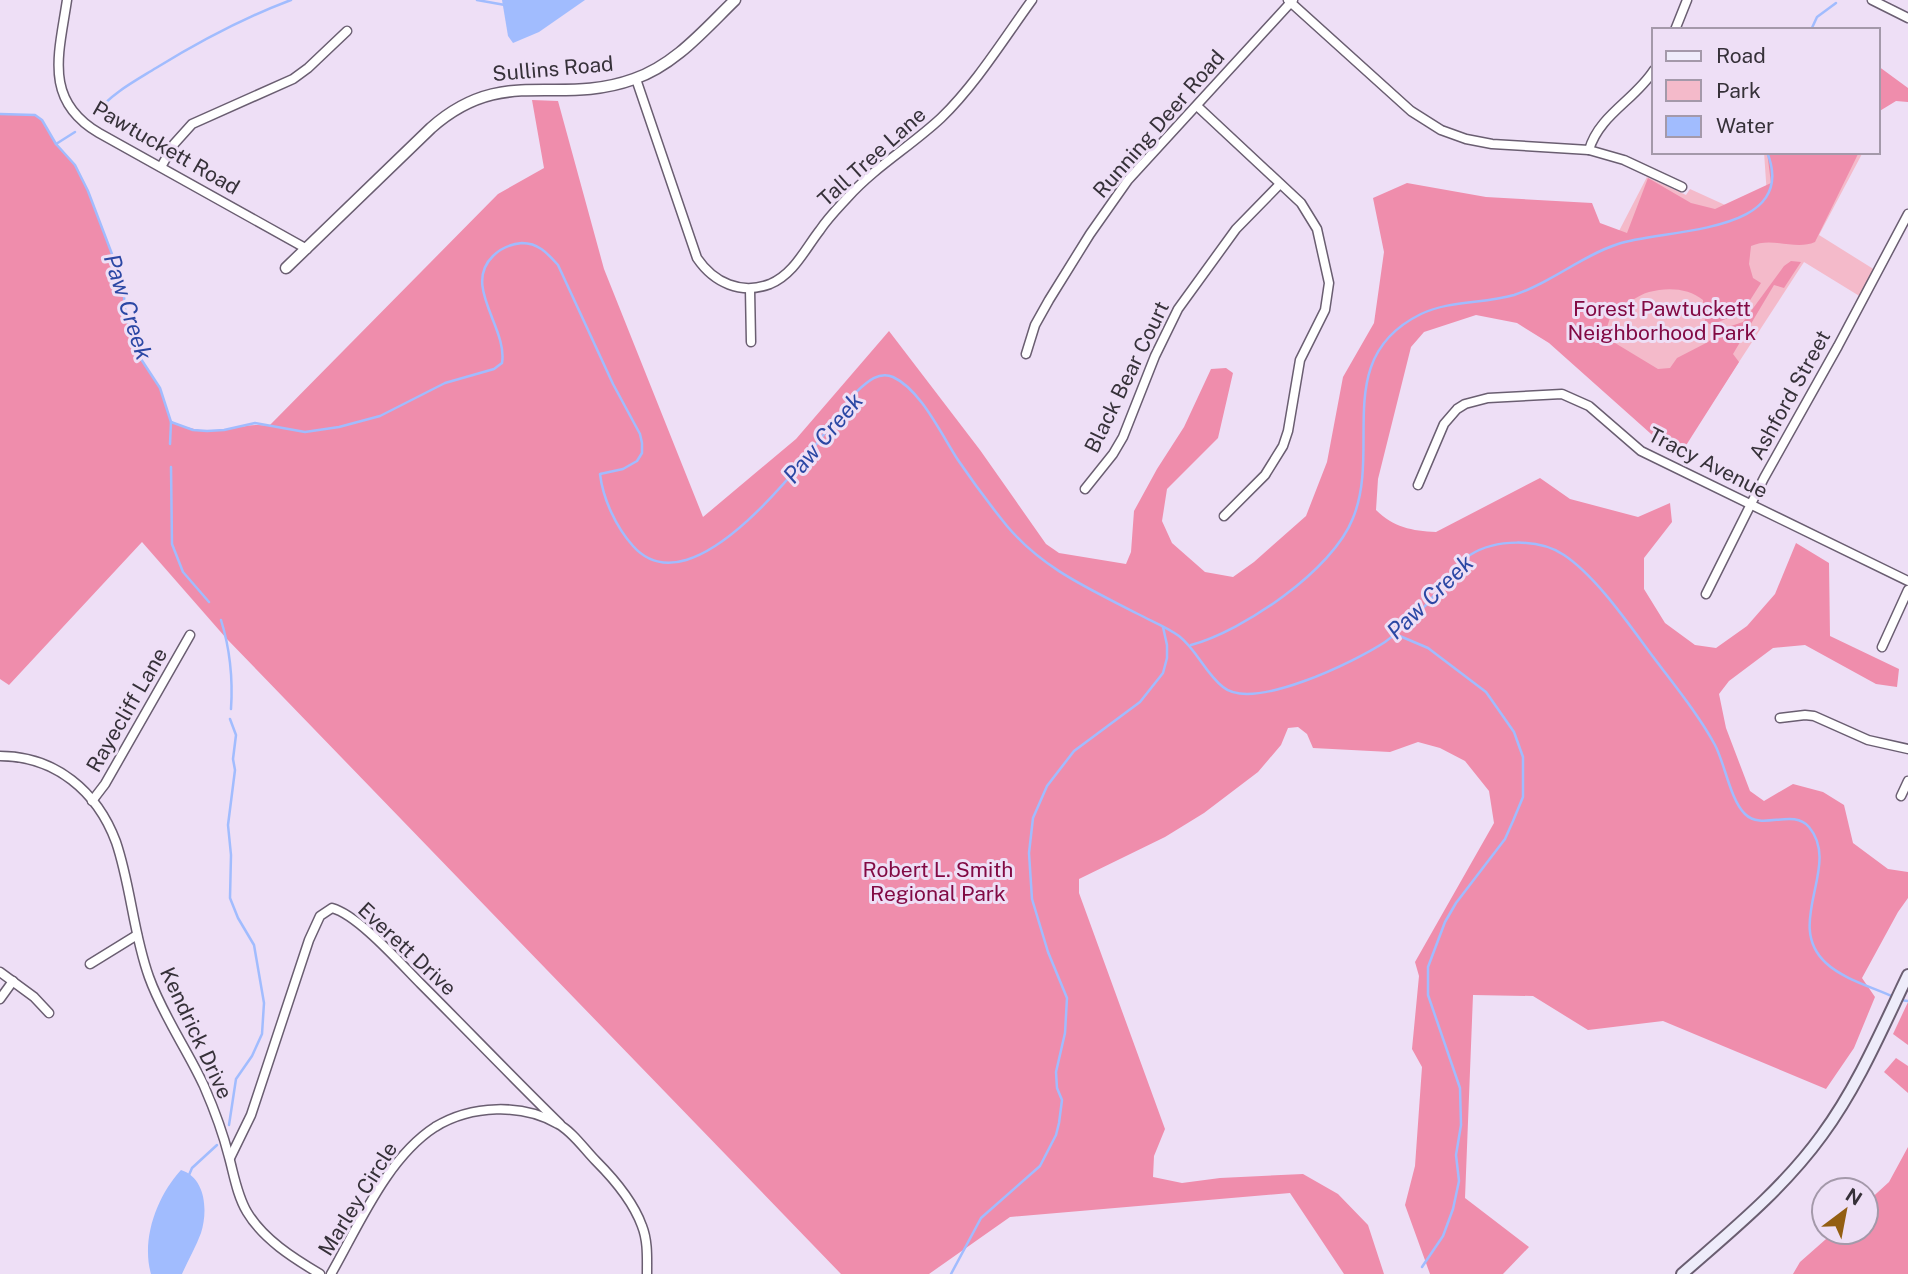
<svg xmlns="http://www.w3.org/2000/svg" width="1908" height="1274" font-family="'Public Sans',sans-serif">
  <rect width="100%" height="100%" fill="#eedff6"/>
  <!-- green -->
  <path fill="#f4baca" d="M1764 152H1863L1819 235 1875 270 1861 297 1804 262 1683 448 1451 261 1606 256 1647 177 1686 195 1690 189 1769 225Z"/>
  <!-- forest -->
  <g fill="#ef8dac">
    <path d="M1878 66 1908 88V102L1896 101 1878 112Z"/>
    <path d="M532 100 558 101 604 269 703 517 796 439 889 331 980 450 1046 544 1059 553 1126 564 1131 552 1134 511 1157 469 1184 427 1211 369 1226 368 1233 373 1218 438 1167 489 1162 521 1172 543 1205 572 1233 577 1254 562 1306 516 1327 462 1343 377 1374 323 1384 252 1373 198 1407 183 1486 197 1592 203 1600 223 1627 233 1648 178 1691 203 1715 209 1771 183 1767 152H1859L1815 242C1795 251 1772 236 1751 246L1749 264 1753 278 1761 283 1740 316H1733L1711 325 1705 321 1703 300C1689 288 1667 287 1649 292 1637 295 1622 308 1611 315L1606 330 1615 343 1658 369 1670 368 1677 358 1708 342 1722 329 1743 322 1784 266 1791 261 1801 262 1784 288 1774 285 1733 354 1739 362 1678 458 1549 343 1517 323 1476 315 1424 332 1411 347 1378 479 1376 510C1393 527 1412 531 1436 532L1540 478 1570 499 1638 517 1670 503 1672 522 1644 558V589L1665 623 1695 645 1716 648 1747 626 1775 594 1796 543 1829 563 1830 636 1899 669 1897 687 1876 684 1805 645 1773 648 1729 681 1719 694 1726 728 1750 791 1764 801 1793 784 1823 792 1844 805 1853 843 1888 869 1908 872V898L1898 912 1862 978 1875 997 1854 1048 1826 1089 1663 1021 1588 1030 1533 996 1473 995 1465 1198 1529 1247 1503 1274H1430L1405 1205 1415 1166 1422 1067 1412 1049 1419 976 1415 962 1494 823 1489 791 1465 761 1440 748 1418 742 1390 752 1313 748 1307 734 1298 727 1288 728 1281 745 1258 772 1204 813 1165 837 1079 879V893L1165 1129 1154 1156 1153 1177 1182 1183 1220 1178 1303 1174 1338 1194 1368 1225 1384 1274H1344L1290 1193 1010 1217 929 1274H841L226 638 142 542 9 685 0 679V114L35 115 42 120 56 144 75 165 88 191 123 283 125 309 132 339 139 356 160 388 171 421C189 429 205 433 225 430 241 427 253 423 269 426L498 194 544 168Z"/>
    <path d="M1908 1002V1045L1893 1034Z"/>
    <path d="M1896 1058 1908 1066V1093L1884 1072Z"/>
    <path d="M1908 1147V1274H1793L1800 1262 1834 1232H1866V1203L1889 1182Z"/>
  </g>
  <!-- water -->
  <g fill="#a1bcfe">
    <path d="M502 0H585L539 32 513 43 508 36Z"/>
    <path d="M181 1170C206 1178 208 1211 201 1233 196 1247 188 1260 182 1274H151C141 1239 157 1196 181 1170Z"/>
  </g>
  <g fill="none" stroke-linecap="round" stroke-linejoin="round">
    <!-- stream -->
    <g stroke="#a1bcfe" stroke-width="2.5">
      <path d="M477 0 505 5"/>
      <path d="M1811 30 1817 17 1836 3"/>
      <path d="M96 113C112 93 135 81 156 68 200 41 243 18 291 0"/>
      <path d="M0 114 35 115 42 120 56 144 75 165 88 191 123 283 125 309 132 339 139 356 160 388 171 422 170 444"/>
      <path d="M56 144 75 132"/>
      <path d="M171 422 193 430 207 431 224 430 255 423 305 432 339 427 380 416 445 383 494 369 502 363C508 328 462 286 493 256 501 248 511 244 522 243 539 243 548 254 558 265L613 384 640 434 642 443V453L637 461 623 469 600 474C603 499 616 527 633 546 697 618 822 437 854 394 865 384 878 370 893 377 921 390 941 434 958 460 973 482 990 505 1007 526 1043 569 1090 589 1138 614 1151 621 1167 627 1179 636 1197 650 1205 673 1223 687 1253 712 1356 661 1385 642 1399 632 1413 619 1425 606 1441 590 1450 568 1470 555 1495 539 1539 538 1564 555 1597 577 1630 626 1654 658 1675 686 1698 714 1715 745 1725 764 1730 799 1745 814 1762 831 1793 808 1809 827 1842 866 1783 924 1826 963 1843 979 1872 987 1894 997"/>
      <path d="M171 467 172 544 183 572 209 602"/>
      <path d="M221 620C230 649 233 679 231 709"/>
      <path d="M1395 634 1428 648 1486 692 1514 732 1523 757V797L1513 821 1505 839 1456 903 1445 922 1428 967V995L1460 1088 1461 1125 1456 1155 1459 1181 1453 1209 1443 1236 1422 1267"/>
      <path d="M1191 645C1243 631 1333 570 1353 518 1382 447 1331 358 1421 314 1450 300 1484 304 1514 295 1551 283 1581 256 1618 244 1664 228 1801 236 1767 152"/>
      <path d="M1900 1000 1908 1001"/>
      <path d="M229 1125 236 1079 252 1056 262 1034 264 1003 254 945 238 918 230 898 231 855 228 825 235 770 233 759 236 735 230 719"/>
      <path d="M189 1175 192 1168 217 1145"/>
      <path d="M951 1274 981 1218 1040 1166 1056 1135 1059 1123 1062 1100 1057 1088 1056 1072 1065 1033 1067 998 1048 952 1032 899 1029 853 1033 818 1047 786 1074 751 1140 702 1163 673 1167 658V645L1163 627"/>
    </g>
    <defs>
      <g id="minor">
        <path d="M67 0C59 54 43 100 99 133L307 249"/>
        <path d="M1288 0 1411 111 1441 130 1466 139 1492 144 1589 150 1624 160 1682 187"/>
        <path d="M1872 0 1908 18"/>
        <path d="M1675 30 1687 0"/>
        <path d="M636 79 697 258C714 283 741 295 770 284 794 274 805 249 820 230 828 218 838 208 848 197 875 167 911 146 941 118 976 84 1003 40 1032 0"/>
        <path d="M1197 106 1301 203 1317 229 1329 283 1325 310 1300 360 1288 431 1283 446 1265 475 1224 516"/>
        <path d="M1589 150C1599 115 1635 100 1654 70"/>
        <path d="M161 167 174 144 192 124 293 79 308 68 347 31"/>
        <path d="M750 289 751 342"/>
        <path d="M1026 354 1035 325 1049 300 1090 234 1128 180 1293 0"/>
        <path d="M1418 485 1444 424 1457 409 1465 404 1488 398 1562 394 1589 406 1641 451 1908 581"/>
        <path d="M1085 489 1113 454 1123 437 1155 356 1178 309 1236 229 1280 184"/>
        <path d="M1706 594 1764 478 1838 346 1908 214"/>
        <path d="M1882 647 1908 590"/>
        <path d="M1780 718 1805 715 1814 716 1868 740 1908 749"/>
        <path d="M0 756C55 756 97 791 116 842 131 886 133 933 149 977 163 1016 187 1049 204 1086 214 1109 223 1133 229 1157 234 1175 237 1195 247 1212 263 1239 293 1258 320 1274"/>
        <path d="M1901 796 1908 781"/>
        <path d="M92 801 105 784 190 635"/>
        <path d="M90 964 137 935"/>
        <path d="M0 972 34 997 49 1013"/>
        <path d="M0 999 13 981"/>
        <path d="M230 1158 251 1115 309 940 320 916 332 908C358 915 400 963 421 984 467 1030 513 1078 560 1124"/>
        <path d="M331 1274C359 1225 387 1158 435 1127 471 1105 522 1103 558 1124 572 1131 585 1150 596 1161 615 1180 633 1201 642 1226 648 1241 647 1258 647 1274"/>
      </g>
      <path id="tertiary" d="M286 268 431 128C503 64 557 107 634 79 675 65 705 29 735 0"/>
      <path id="secondary" d="M1682 1274C1731 1231 1783 1189 1822 1135 1858 1086 1882 1029 1908 975"/>
    </defs>
    <!-- minor casing -->
    <use href="#minor" stroke="#6a5e71" stroke-width="11"/>
    <!-- tertiary casing -->
    <use href="#tertiary" stroke="#6a5e71" stroke-width="13"/>
    <!-- secondary casing -->
    <use href="#secondary" stroke="#6a5e71" stroke-width="14"/>
    <!-- minor -->
    <use href="#minor" stroke="#fff" stroke-width="8"/>
    <!-- tertiary -->
    <use href="#tertiary" stroke="#fff" stroke-width="10"/>
    <!-- secondary -->
    <use href="#secondary" stroke="#eeecfa" stroke-width="10"/>
  </g>
  <g text-anchor="middle" stroke-width="6" stroke-linejoin="round" paint-order="stroke">
    <!-- street labels -->
    <g font-size="21" fill="#363139" stroke="#eedff6">
      <text transform="translate(553 69) rotate(-5)" y="7">Sullins Road</text>
      <text transform="translate(1159 124) rotate(-49)" y="7">Running Deer Road</text>
      <text transform="translate(166 148) rotate(30)" y="7">Pawtuckett Road</text>
      <text transform="translate(872 157) rotate(-42)" y="7">Tall Tree Lane</text>
      <text transform="translate(1127 377) rotate(-64)" y="7">Black Bear Court</text>
      <text transform="translate(1790 395) rotate(-61)" y="7">Ashford Street</text>
      <text transform="translate(1708 463) rotate(27)" y="7">Tracy Avenue</text>
      <text transform="translate(127 710) rotate(-60)" y="7">Rayecliff Lane</text>
      <text transform="translate(407 949) rotate(43)" y="7">Everett Drive</text>
      <text transform="translate(196 1033) rotate(65)" y="7">Kendrick Drive</text>
      <text transform="translate(358 1199) rotate(-58)" y="7">Marley Circle</text>
    </g>
    <!-- park labels -->
    <g font-size="21" fill="#820a44" stroke="#eedff6">
      <text x="1662" y="316">Forest Pawtuckett<tspan x="1662" dy="24">Neighborhood Park</tspan></text>
      <text x="938" y="877">Robert L. Smith<tspan x="938" dy="24">Regional Park</tspan></text>
    </g>
    <!-- water labels -->
    <g font-size="23" font-style="italic" fill="#2b47a4" stroke="#eedff6">
      <text transform="translate(128 307) rotate(72)" y="8">Paw Creek</text>
      <text transform="translate(823 438) rotate(-50)" y="8">Paw Creek</text>
      <text transform="translate(1430 597) rotate(-44)" y="8">Paw Creek</text>
    </g>
  </g>
  <!-- legend -->
  <rect x="1652" y="28" width="228" height="126" fill="#eedff6" stroke="#a499aa" stroke-width="2"/>
  <rect x="1666" y="51" width="35" height="10" fill="#eeecfa" stroke="#a499aa" stroke-width="2"/>
  <text x="1716" y="63" font-size="21" fill="#363139">Road</text>
  <rect x="1666" y="80" width="35" height="21" fill="#f4baca" stroke="#a499aa" stroke-width="2"/>
  <text x="1716" y="98" font-size="21" fill="#363139">Park</text>
  <rect x="1666" y="116" width="35" height="21" fill="#a1bcfe" stroke="#a499aa" stroke-width="2"/>
  <text x="1716" y="133" font-size="21" fill="#363139">Water</text>
  <!-- north arrow -->
  <g transform="translate(1845 1211) rotate(32)"><circle r="33" fill="#eedff6" stroke="#a499aa" stroke-width="2"/>
  <path d="M0-5L12 26L0 18L-12 26Z" fill="#935e12"/>
  <text y="-10" font-size="19" font-weight="bold" text-anchor="middle" fill="#363139">N</text>
  </g>
</svg>
